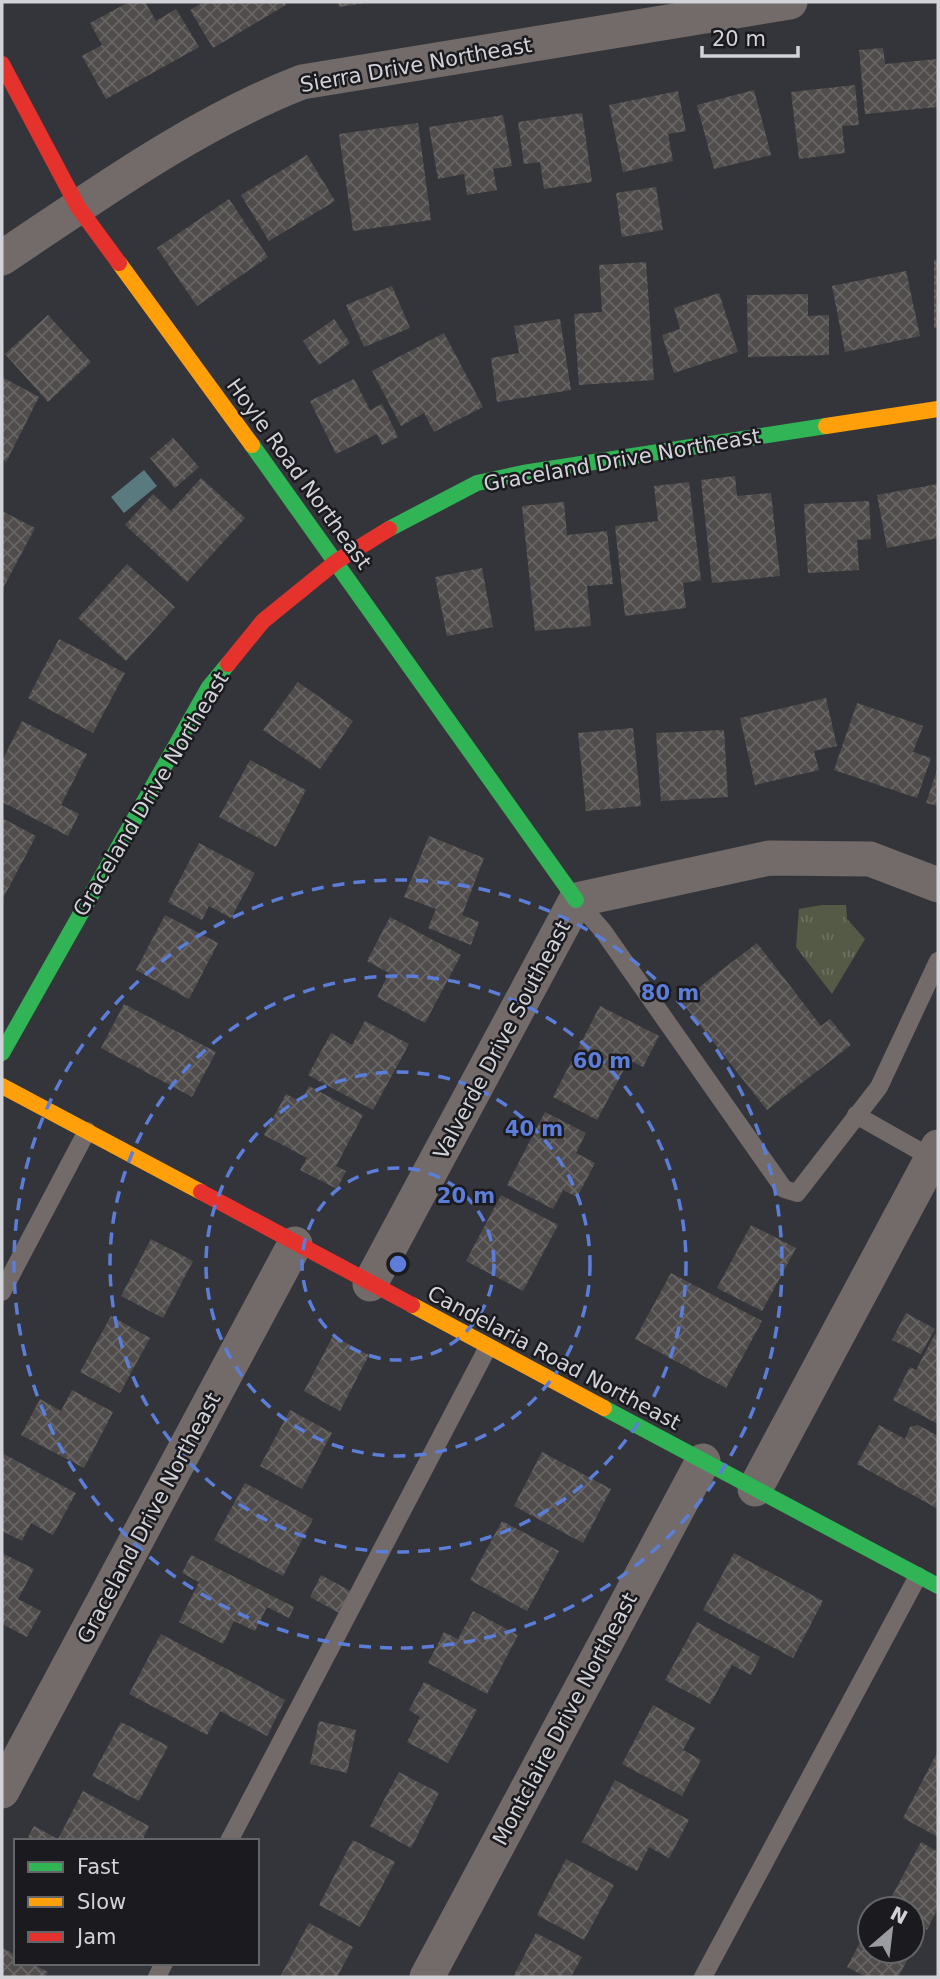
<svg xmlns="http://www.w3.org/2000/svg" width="940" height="1979" font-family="'DejaVu Sans',sans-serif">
  <defs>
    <pattern id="grass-tufts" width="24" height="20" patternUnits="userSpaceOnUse" patternTransform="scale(1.75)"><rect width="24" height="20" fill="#545a46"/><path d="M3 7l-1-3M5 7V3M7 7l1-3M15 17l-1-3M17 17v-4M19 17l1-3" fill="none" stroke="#6c7160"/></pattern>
    <pattern id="building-cross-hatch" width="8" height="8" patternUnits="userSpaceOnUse" patternTransform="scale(1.75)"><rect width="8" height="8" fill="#504c4c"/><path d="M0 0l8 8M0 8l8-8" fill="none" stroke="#686565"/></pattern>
  </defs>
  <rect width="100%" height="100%" fill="#34353a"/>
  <!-- grass -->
  <path fill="url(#grass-tufts)" d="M822 905H846L847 919 865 939 832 994 796 947 799 909Z"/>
  <!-- water -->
  <path fill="#597b7f" d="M144 470 157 486 124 513 111 497Z"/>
  <!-- building -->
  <g fill="url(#building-cross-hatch)">
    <path d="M129 2H145L156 21 176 9 199 47 106 99 82 56 102 45 90 23Z"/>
    <path d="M204 2H284L286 5 213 48 190 10Z"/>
    <path d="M338 2H365V3L339 7Z"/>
    <path d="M883 48 885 64 938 59V107L865 114 859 50Z"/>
    <path d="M855 85 859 125 842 126 845 153 799 159 791 92Z"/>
    <path d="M754 90 771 155 714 169 697 105Z"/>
    <path d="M678 91 686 131 668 134 673 161 623 172 609 105Z"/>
    <path d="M582 113 592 182 544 189 540 162 524 164 518 122Z"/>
    <path d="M503 115 512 166 493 169 497 190 467 195 464 174 438 179 429 127Z"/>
    <path d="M418 123 431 220 353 231 339 134Z"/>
    <path d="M307 155 335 201 269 241 241 195Z"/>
    <path d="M656 187 663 230 622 237 616 193Z"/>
    <path d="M229 199 268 257 197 306 157 248Z"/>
    <rect x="934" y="260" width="4" height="68"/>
    <path d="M646 262 654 380 579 385 574 314 602 312 599 265Z"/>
    <path d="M906 271 920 336 845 352 832 286Z"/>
    <path d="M392 286 410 328 364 347 346 305Z"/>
    <path d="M719 293 738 352 674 373 662 335 680 329 674 308Z"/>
    <path d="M808 294V316L829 315V355L748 357 747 295Z"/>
    <path d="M48 315 91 362 48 402 5 354Z"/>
    <path d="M334 319 350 343 319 365 303 341Z"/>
    <path d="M560 319 571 390 497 402 491 358 519 353 514 326Z"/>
    <path d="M444 333 483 407 434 432 424 413 401 426 372 371Z"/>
    <path d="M2 377 39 397 6 462 2 459Z"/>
    <path d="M354 379 370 410 382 404 398 437 382 445 377 434 336 454 310 401Z"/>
    <path d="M173 438 199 467 175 488 150 458Z"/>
    <path d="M735 476 737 496 771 493 780 576 712 583 701 480Z"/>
    <path d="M201 478 245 518 187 582 125 525 153 494 171 511Z"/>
    <path d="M689 482 701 580 683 583 686 608 625 616 615 526 658 521 654 486Z"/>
    <path d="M938 484V538L887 548 877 495Z"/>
    <path d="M869 501 871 539 857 540 859 570 808 573 804 504Z"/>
    <path d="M564 502 567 535 607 531 613 584 587 586 591 626 535 631 522 506Z"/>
    <path d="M2 511 35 528 2 590Z"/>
    <path d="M127 564 175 607 126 661 78 618Z"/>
    <path d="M482 568 493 627 447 636 435 577Z"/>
    <path d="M59 639 125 673 93 733 28 698Z"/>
    <path d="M298 682 353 721 320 769 263 730Z"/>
    <path d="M826 698 837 746 814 751 819 770 755 785 740 718Z"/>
    <path d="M857 703 923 726 913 752 931 758 917 798 834 770Z"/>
    <path d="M22 721 87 754 61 805 79 814 68 836 2 802V761Z"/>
    <path d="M633 728 641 806 586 811 578 733Z"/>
    <path d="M724 730 728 797 661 801 656 733Z"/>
    <path d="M250 760 306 790 276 847 219 817Z"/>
    <path d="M938 767V806L926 803Z"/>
    <path d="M2 818 36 836 2 900Z"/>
    <path d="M429 836 484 858 462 915 479 922 471 945 428 928 436 909 404 897Z"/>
    <path d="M199 843 255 873 231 918 209 906 202 920 168 902Z"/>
    <path d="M165 915 218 943 189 999 136 970Z"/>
    <path d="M390 917 461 955 425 1023 377 997 389 973 367 961Z"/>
    <path d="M757 943 821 1026 830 1019 851 1045 767 1110 681 1001Z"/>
    <path d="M124 1004 216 1052 192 1097 101 1048Z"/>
    <path d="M600 1006 659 1036 643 1067 629 1060 597 1120 553 1097Z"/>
    <path d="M365 1021 409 1044 373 1110 308 1075 331 1033 352 1045Z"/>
    <path d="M309 1086 363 1115 336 1166 346 1171 337 1189 300 1170 307 1158 264 1135 286 1094 301 1102Z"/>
    <path d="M545 1112 586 1133 576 1153 595 1163 577 1197 563 1190 553 1209 507 1185Z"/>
    <path d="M501 1195 558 1225 523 1291 466 1261Z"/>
    <path d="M751 1225 796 1248 762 1311 717 1288Z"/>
    <path d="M151 1239 193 1261 163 1318 121 1296Z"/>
    <path d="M671 1273 762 1321 726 1388 635 1339Z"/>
    <path d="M906 1313 935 1329 921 1354 892 1340Z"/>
    <path d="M111 1316 150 1338 120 1393 80 1372Z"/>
    <path d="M935 1334 938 1336V1424L893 1400 910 1367 916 1370Z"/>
    <path d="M333 1336 369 1355 340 1411 304 1391Z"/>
    <path d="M72 1390 113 1412 84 1468 21 1435 40 1399 61 1411Z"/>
    <path d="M290 1410 332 1433 302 1489 260 1466Z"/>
    <path d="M879 1425 905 1439 910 1427 918 1425 938 1436V1509L857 1464Z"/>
    <path d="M542 1452 611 1489 583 1543 514 1506Z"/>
    <path d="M2 1453 76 1493 53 1535 31 1523 22 1541 2 1531Z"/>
    <path d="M245 1483 313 1519 283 1576 214 1540Z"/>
    <path d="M502 1521 559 1551 527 1611 470 1580Z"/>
    <path d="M2 1553 34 1569 18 1599 41 1611 27 1637 2 1624Z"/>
    <path d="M734 1553 823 1601 793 1658 703 1610Z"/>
    <path d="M191 1555 294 1607 289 1618 267 1607 255 1631 234 1621 223 1644 179 1622 199 1582 182 1573Z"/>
    <path d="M321 1575 352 1592 341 1614 310 1597Z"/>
    <path d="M473 1611 518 1635 487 1694 428 1663 444 1632 458 1639Z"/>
    <path d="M697 1622 760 1657 751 1675 732 1665 710 1704 665 1680Z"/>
    <path d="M161 1634 285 1700 267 1736 220 1711 207 1735 129 1694Z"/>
    <path d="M424 1682 477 1710 448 1763 407 1742 420 1717 409 1710Z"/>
    <path d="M653 1705 695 1728 683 1750 701 1760 682 1796 622 1764Z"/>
    <path d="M319 1721 356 1730 347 1773 310 1764Z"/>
    <path d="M121 1722 168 1746 139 1801 92 1776Z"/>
    <path d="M938 1751V1837L903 1818Z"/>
    <path d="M399 1772 439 1793 411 1848 370 1826Z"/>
    <path d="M615 1780 689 1820 669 1858 649 1847 637 1871 582 1842Z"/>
    <path d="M83 1791 149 1826 142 1841H26L34 1826 58 1839Z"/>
    <path d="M353 1840 395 1862 360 1927 319 1905Z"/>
    <path d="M921 1842 938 1852V1908L927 1930 912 1923V1909H885Z"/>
    <path d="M566 1859 614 1885 584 1940 537 1915Z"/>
    <path d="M309 1923 353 1947 337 1977H280Z"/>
    <path d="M867 1929 870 1931V1951L911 1953 898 1977H866L847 1967Z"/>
    <path d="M536 1933 582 1957 571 1977H513Z"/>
    <path d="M2 1948 16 1955V1963H31L48 1972 45 1977H2Z"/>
  </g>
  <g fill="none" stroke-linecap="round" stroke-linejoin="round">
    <!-- lane -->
    <g stroke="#736b69" stroke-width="18">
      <path d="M576 900 603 931 784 1189 797 1193 879 1087 938 961"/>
      <path d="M856 1115 932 1158"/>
      <path d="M2 1292 87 1131"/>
      <path d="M229 1841 488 1347"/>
      <path d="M157 1977 164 1963"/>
      <path d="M703 1977 918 1576"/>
    </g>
    <!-- street -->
    <g stroke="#736b69" stroke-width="35">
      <path d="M2 258C96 195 196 123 302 82L790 2"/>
      <path d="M370 1284 576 900 769 858 870 859 938 885"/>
      <path d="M755 1489 938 1147"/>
      <path d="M2 1791 295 1244"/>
      <path d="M427 1977 703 1461"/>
    </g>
    <!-- fast -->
    <g stroke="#30b455" stroke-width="16">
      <path d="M252 445 576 900"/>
      <path d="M389 529 477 483 523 473 826 426"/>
      <path d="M2 1053 209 687 228 664"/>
      <path d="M604 1408 938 1586"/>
    </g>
    <!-- slow -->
    <g stroke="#ff9f0a" stroke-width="16">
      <path d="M119 263 252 445"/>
      <path d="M826 426 938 409"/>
      <path d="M2 1086 201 1192"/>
      <path d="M412 1305 604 1408"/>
    </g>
    <!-- jam -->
    <g stroke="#e5322d" stroke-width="16">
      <path d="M2 64 78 207 119 263"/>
      <path d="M228 664 263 621 337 561 389 529"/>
      <path d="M201 1192 412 1305"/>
    </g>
  </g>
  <!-- distance rings -->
  <g fill="none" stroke="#5c7dd8" stroke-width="3.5" stroke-dasharray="12 9">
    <circle cx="398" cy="1264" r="96"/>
    <circle cx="398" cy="1264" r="192"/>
    <circle cx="398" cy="1264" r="288"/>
    <circle cx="398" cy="1264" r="384"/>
  </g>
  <g text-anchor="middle" stroke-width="5" stroke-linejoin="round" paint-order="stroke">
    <!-- street labels -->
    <g font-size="21" fill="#d2d3d8" stroke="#1b1b1f">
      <text transform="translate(416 65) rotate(-10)" y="7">Sierra Drive Northeast</text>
      <text transform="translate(622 460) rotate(-10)" y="7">Graceland Drive Northeast</text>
      <text transform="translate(299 474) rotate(54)" y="7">Hoyle Road Northeast</text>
      <text transform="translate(151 794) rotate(-59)" y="7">Graceland Drive Northeast</text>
      <text transform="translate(502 1040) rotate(-62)" y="7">Valverde Drive Southeast</text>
      <text transform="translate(554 1358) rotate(28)" y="7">Candelaria Road Northeast</text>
      <text transform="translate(149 1518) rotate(-62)" y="7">Graceland Drive Northeast</text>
      <text transform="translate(565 1719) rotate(-62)" y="7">Montclaire Drive Northeast</text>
    </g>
  </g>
  <circle cx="398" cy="1264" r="10" fill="#5c7dd8" stroke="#1b1b1f" stroke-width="3.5"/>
  <g font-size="21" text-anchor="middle" font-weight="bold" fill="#5c7dd8" stroke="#1b1b1f" stroke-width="5" stroke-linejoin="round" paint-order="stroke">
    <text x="670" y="1000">80 m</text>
    <text x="602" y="1068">60 m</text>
    <text x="534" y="1136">40 m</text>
    <text x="466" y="1203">20 m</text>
  </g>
  <!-- border -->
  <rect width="940" height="1979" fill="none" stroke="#d2d3d8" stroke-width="7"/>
  <!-- legend -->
  <rect x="14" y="1839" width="245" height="126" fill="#1b1b1f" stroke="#646569" stroke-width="2"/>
  <rect x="28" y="1862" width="35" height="10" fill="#30b455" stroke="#646569" stroke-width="2"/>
  <text x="77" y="1874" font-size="21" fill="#d2d3d8">Fast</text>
  <rect x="28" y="1897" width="35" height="10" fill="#ff9f0a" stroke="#646569" stroke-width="2"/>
  <text x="77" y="1909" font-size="21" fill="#d2d3d8">Slow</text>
  <rect x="28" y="1932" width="35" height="10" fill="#e5322d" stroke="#646569" stroke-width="2"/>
  <text x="77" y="1944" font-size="21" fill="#d2d3d8">Jam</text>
  <!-- north arrow -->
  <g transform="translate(891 1930) rotate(28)"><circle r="33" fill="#1b1b1f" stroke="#646569" stroke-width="2"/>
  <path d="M0-5L12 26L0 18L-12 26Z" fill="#9b9ca1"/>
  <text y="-10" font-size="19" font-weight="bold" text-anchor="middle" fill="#d2d3d8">N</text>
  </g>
  <!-- scale -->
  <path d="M702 46v10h96v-10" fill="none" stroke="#d2d3d8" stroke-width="3.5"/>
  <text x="712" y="46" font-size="21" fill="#d2d3d8" stroke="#1b1b1f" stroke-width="5" paint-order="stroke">20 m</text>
</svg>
